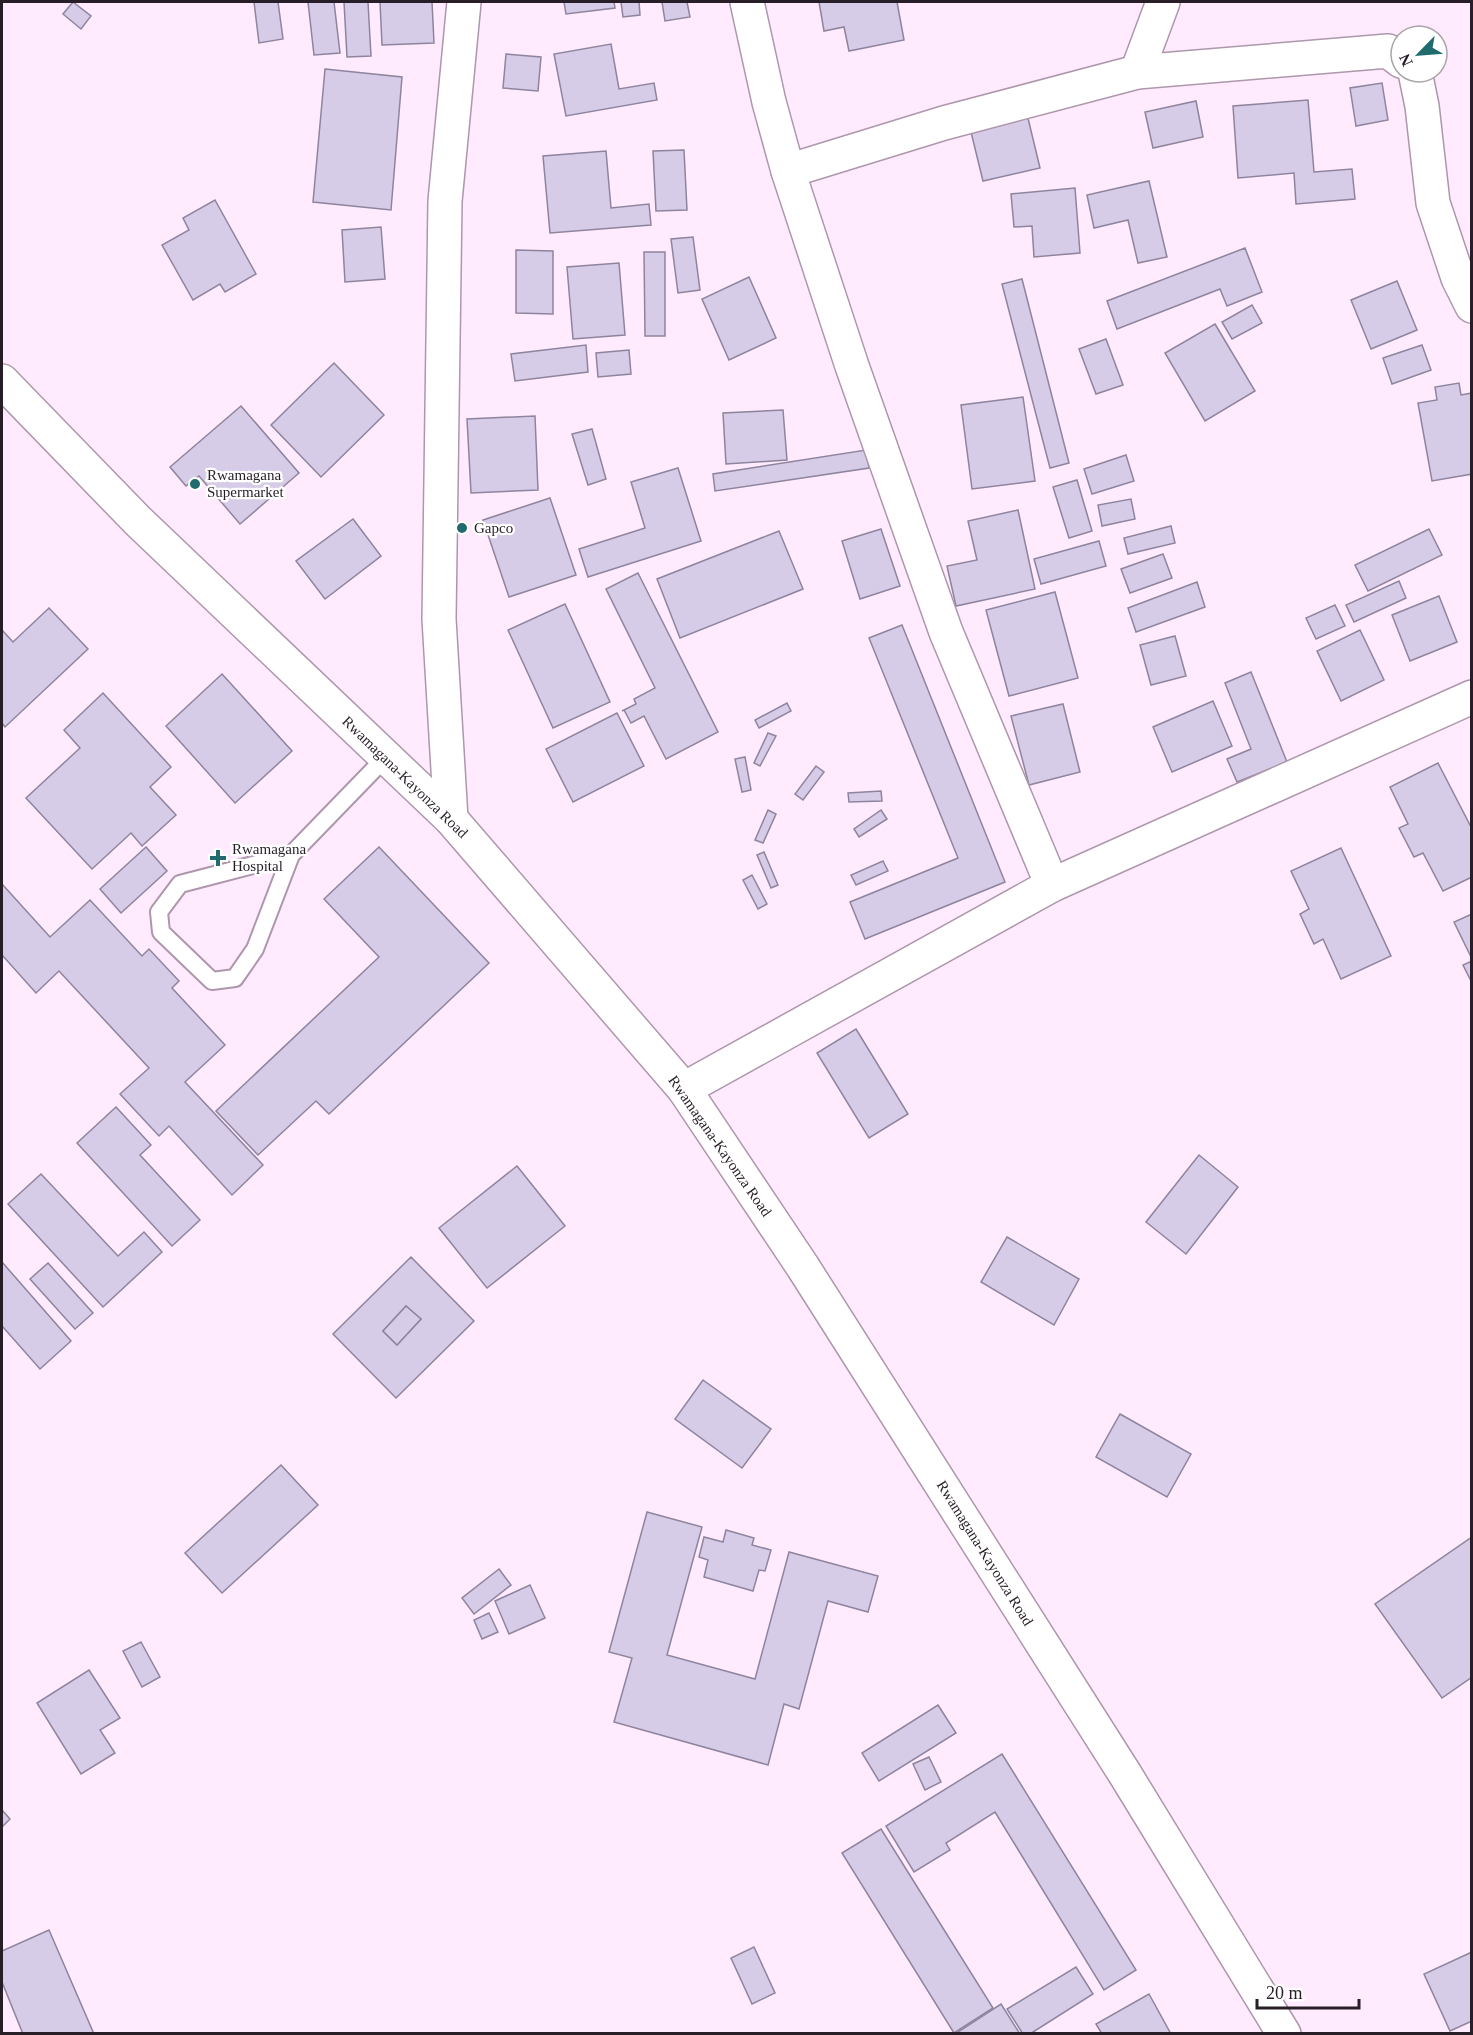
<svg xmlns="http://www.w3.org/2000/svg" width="1473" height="2035" font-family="'Times New Roman',serif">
  <rect width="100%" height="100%" fill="#ffebfd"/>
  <!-- building -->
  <g fill="#d6cce8" stroke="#8e849e" stroke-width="1.5" fill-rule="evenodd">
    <path d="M73 2 91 16 81 29 63 14Z"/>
    <path d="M254 2H278L283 39 259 43Z"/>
    <path d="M308 2H334L340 53 314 55Z"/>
    <path d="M344 2H368L371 56 347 57Z"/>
    <path d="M380 2H432L434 43 382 45Z"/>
    <path d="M564 2H614L615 8 566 14Z"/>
    <path d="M621 2H639L640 15 623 17Z"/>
    <path d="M662 2H687L690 17 665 21Z"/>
    <path d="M819 2H897L904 40 849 51 844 27 824 31Z"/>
    <path d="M611 44 619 89 654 83 657 100 566 116 554 54Z"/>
    <path d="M506 54 541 57 538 91 503 88Z"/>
    <path d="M325 69 402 77 391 210 313 202Z"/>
    <path d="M1382 83 1388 120 1356 126 1350 88Z"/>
    <path d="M1308 100 1314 172 1352 169 1355 199 1296 204 1294 173 1238 178 1233 106Z"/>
    <path d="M1196 101 1203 137 1153 148 1145 112Z"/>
    <path d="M1027 114 1040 168 983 181 970 128Z"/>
    <path d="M684 150 687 210 656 211 653 151Z"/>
    <path d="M606 151 611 208 649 204 651 225 550 233 543 156Z"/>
    <path d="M1149 181 1167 257 1138 263 1128 220 1094 228 1087 195Z"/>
    <path d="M1075 188 1080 253 1034 257 1032 226 1014 227 1011 194Z"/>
    <path d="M215 200 256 274 225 292 220 284 193 300 162 245 189 230 183 218Z"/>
    <path d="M381 227 385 279 345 282 342 230Z"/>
    <path d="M693 237 700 290 678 293 671 239Z"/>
    <path d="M1245 248 1262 292 1227 306 1220 289 1117 329 1107 301Z"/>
    <path d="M516 250 553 251V314L516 313Z"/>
    <path d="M644 252H665V336H645Z"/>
    <path d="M619 263 625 335 573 339 567 267Z"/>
    <path d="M749 277 776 338 729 360 702 299Z"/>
    <path d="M1022 279 1069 463 1050 468 1002 284Z"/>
    <path d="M1397 281 1417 330 1371 349 1351 300Z"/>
    <path d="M1252 305 1262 323 1232 339 1222 322Z"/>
    <path d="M1215 324 1255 391 1205 421 1165 353Z"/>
    <path d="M1106 339 1123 385 1096 394 1079 349Z"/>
    <path d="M586 345 588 372 515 381 511 354Z"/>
    <path d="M1422 345 1431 370 1392 384 1383 358Z"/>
    <path d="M629 350 631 374 598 377 596 353Z"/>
    <path d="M334 363 384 415 321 477 271 425Z"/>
    <path d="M1459 383 1461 395 1472 393V474L1432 481 1418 403 1437 400 1435 387Z"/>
    <path d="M1023 397 1035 481 972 489 961 405Z"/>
    <path d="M241 406 299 473 240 524 199 476 186 486 170 467Z"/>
    <path d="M783 410 787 460 726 464 723 413Z"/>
    <path d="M535 416 538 490 471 493 467 419Z"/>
    <path d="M592 429 606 479 588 485 572 434Z"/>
    <path d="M866 450 869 468 715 491 713 474Z"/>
    <path d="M1126 455 1134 481 1092 494 1084 469Z"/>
    <path d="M678 468 701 541 588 577 579 549 645 528 631 482Z"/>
    <path d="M1077 480 1092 531 1069 538 1053 487Z"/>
    <path d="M550 498 576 575 509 597 483 520Z"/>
    <path d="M1131 499 1135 519 1102 526 1098 505Z"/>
    <path d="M1018 510 1035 589 956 606 947 566 977 560 968 521Z"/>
    <path d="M353 519 381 556 325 599 296 561Z"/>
    <path d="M1171 526 1175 543 1128 554 1124 538Z"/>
    <path d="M881 529 900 586 860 599 842 541Z"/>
    <path d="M1429 529 1442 555 1368 591 1355 565Z"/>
    <path d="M779 531 803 589 680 638 657 579Z"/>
    <path d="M1099 541 1106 566 1041 584 1034 559Z"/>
    <path d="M1163 554 1172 578 1130 593 1121 569Z"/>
    <path d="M638 573 718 732 666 759 644 716 631 723 624 710 622 711 636 704 634 699 655 688 606 589Z"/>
    <path d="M1399 581 1406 598 1354 622 1346 605Z"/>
    <path d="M1197 582 1205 607 1136 632 1128 608Z"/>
    <path d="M1055 592 1078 678 1009 696 986 610Z"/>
    <path d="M1439 596 1457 642 1410 661 1392 615Z"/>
    <path d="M565 604 610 702 553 728 508 630Z"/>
    <path d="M1335 605 1345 626 1316 639 1306 618Z"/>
    <path d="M49 608 88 649 5 727 2 723V630L13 642Z"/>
    <path d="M902 625 1005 882 865 939 850 902 958 858 869 638Z"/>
    <path d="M1360 630 1384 680 1341 701 1317 651Z"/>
    <path d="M1175 636 1186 676 1151 685 1140 645Z"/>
    <path d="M1251 672 1287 762 1237 782 1227 759 1251 749 1225 683Z"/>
    <path d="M222 674 292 751 235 803 166 726Z"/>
    <path d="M103 693 171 767 150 787 176 815 142 846 131 833 92 869 26 798 80 748 64 730Z"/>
    <path d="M1213 701 1232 746 1172 772 1153 727Z"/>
    <path d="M787 703 791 711 759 728 755 720Z"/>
    <path d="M1063 704 1080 772 1029 785 1011 716Z"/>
    <path d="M617 713 644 766 573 802 546 749Z"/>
    <path d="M768 733 776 736 760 766 754 763Z"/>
    <path d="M745 757 751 790 742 792 735 759Z"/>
    <path d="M1438 763 1472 829V877L1443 891 1423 853 1414 857 1399 828 1408 824 1390 787Z"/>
    <path d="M816 766 824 772 803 800 795 794Z"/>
    <path d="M881 791 882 801 849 802 848 793Z"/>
    <path d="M768 810 776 814 763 843 755 840Z"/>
    <path d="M881 810 887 819 859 837 854 829Z"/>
    <path d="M146 847 167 871 121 913 100 889Z"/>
    <path d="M379 847 489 963 329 1114 316 1101 258 1155 216 1111 379 957 324 899Z"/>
    <path d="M1341 848 1391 956 1341 979 1323 939 1314 944 1300 914 1309 909 1291 871Z"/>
    <path d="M764 852 778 885 771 888 757 855Z"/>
    <path d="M883 861 888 871 856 885 851 875Z"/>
    <path d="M752 875 767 904 758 909 743 880Z"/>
    <path d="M2 884 50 937 90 900 142 956 149 949 179 981 172 988 225 1045 185 1082 263 1165 232 1195 169 1126 159 1136 120 1094 149 1068 59 971 36 993 2 955Z"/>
    <path d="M1472 914V959L1454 922Z"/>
    <path d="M1472 961V983L1463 965Z"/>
    <path d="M856 1029 908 1114 869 1138 817 1053Z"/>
    <path d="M116 1107 151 1145 140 1155 200 1220 172 1246 77 1143Z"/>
    <path d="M1199 1155 1238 1187 1186 1254 1146 1222Z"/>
    <path d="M517 1166 565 1226 487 1288 439 1228Z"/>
    <path d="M41 1174 118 1256 144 1232 162 1252 103 1307 8 1204Z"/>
    <path d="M1007 1237 1079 1279 1054 1325 981 1282Z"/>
    <path d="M411 1257 474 1321 396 1398 333 1334ZM406 1306 421 1319 397 1345 383 1331Z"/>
    <path d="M2 1262 71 1341 40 1369 2 1326Z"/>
    <path d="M48 1263 93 1313 75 1329 30 1279Z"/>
    <path d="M406 1306 421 1319 397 1345 383 1331Z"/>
    <path d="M703 1380 771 1429 742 1468 675 1419Z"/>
    <path d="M1120 1414 1191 1454 1167 1497 1096 1457Z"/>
    <path d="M281 1465 318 1505 222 1593 185 1553Z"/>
    <path d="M647 1512 702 1527 667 1655 755 1679 789 1552 878 1576 868 1612 828 1601 799 1709 784 1704 768 1765 614 1722 632 1658 609 1652Z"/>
    <path d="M726 1530 754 1538 752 1545 771 1550 765 1571 759 1570 753 1591 704 1577 708 1560 699 1557 704 1537 723 1542Z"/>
    <path d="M1472 1537V1677L1442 1698 1375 1604Z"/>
    <path d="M499 1569 511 1585 474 1614 462 1598Z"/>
    <path d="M530 1585 545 1618 509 1634 495 1601Z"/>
    <path d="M489 1613 498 1632 482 1639 474 1620Z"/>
    <path d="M141 1642 160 1677 142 1687 123 1651Z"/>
    <path d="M89 1670 120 1718 100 1730 115 1753 81 1774 37 1703Z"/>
    <path d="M938 1705 956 1733 879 1781 862 1753Z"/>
    <path d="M1002 1754 1136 1970 1104 1990 995 1812 946 1843 950 1850 914 1872 886 1826Z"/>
    <path d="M929 1757 941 1782 925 1790 913 1764Z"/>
    <path d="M2 1810 10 1819 2 1827Z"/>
    <path d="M881 1829 993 2008 954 2033 842 1853Z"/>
    <path d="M49 1930 94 2034H23L2 1982V1951Z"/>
    <path d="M754 1947 775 1993 752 2004 731 1958Z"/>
    <path d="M1472 1952V2021L1450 2031 1424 1974Z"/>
    <path d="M1076 1967 1093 1994 1030 2034H1023L1007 2009Z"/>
    <path d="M1149 1994 1171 2034H1102L1096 2024Z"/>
    <path d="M1001 2004 1020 2034H955Z"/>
  </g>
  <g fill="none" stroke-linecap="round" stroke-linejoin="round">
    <defs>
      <path id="service" d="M291 855 180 884 159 912 161 932 212 981 235 978 255 949 291 855 386 757"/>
      <g id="minor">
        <path d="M747 2 769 102 788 171 852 366 946 632 1052 885"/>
        <path d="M1137 72 1163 2"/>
        <path d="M1415 72 1422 106 1433 203 1458 278 1472 306"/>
        <path d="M788 171 944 123 1137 72 1388 51 1401 61"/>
        <path d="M451 819 439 619 445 201 464 2"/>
        <path d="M684 1089 1052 885 1472 697"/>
      </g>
      <path id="trunk" d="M2 381 138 521 451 819 684 1089 803 1267 1125 1774 1284 2034"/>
    </defs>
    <!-- service casing -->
    <use href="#service" stroke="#ae97ac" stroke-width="20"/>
    <!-- minor casing -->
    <use href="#minor" stroke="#ae97ac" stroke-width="36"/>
    <!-- trunk casing -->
    <use href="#trunk" stroke="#ae97ac" stroke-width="36"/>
    <!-- service -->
    <use href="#service" stroke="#fff" stroke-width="16"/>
    <!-- minor -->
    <use href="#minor" stroke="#fff" stroke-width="33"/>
    <!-- trunk -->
    <use href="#trunk" stroke="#fff" stroke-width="33"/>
  </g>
  <!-- markers -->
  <g fill="#1f6b6d" stroke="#fff" stroke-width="2">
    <circle cx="195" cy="484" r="6"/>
    <circle cx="462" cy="528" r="6"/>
    <path d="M215 849h6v6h6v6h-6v6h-6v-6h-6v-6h6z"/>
  </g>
  <g text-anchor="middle" stroke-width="4.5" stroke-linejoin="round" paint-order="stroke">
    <!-- poi labels -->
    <g font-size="15" fill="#271e27" stroke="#fff" text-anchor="start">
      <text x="207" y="480">Rwamagana<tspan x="207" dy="17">Supermarket</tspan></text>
      <text x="474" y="533">Gapco</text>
      <text x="232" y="854">Rwamagana<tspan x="232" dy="17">Hospital</tspan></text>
    </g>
    <!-- street labels -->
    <g font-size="15" fill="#271e27" stroke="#fff">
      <text transform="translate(405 777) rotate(44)" y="5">Rwamagana-Kayonza Road</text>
      <text transform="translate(720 1146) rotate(55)" y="5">Rwamagana-Kayonza Road</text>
      <text transform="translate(985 1553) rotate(58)" y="5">Rwamagana-Kayonza Road</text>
    </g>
  </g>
  <!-- border -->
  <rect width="1473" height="2035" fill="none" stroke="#271e27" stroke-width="6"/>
  <!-- north arrow -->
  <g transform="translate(1419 54) rotate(245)"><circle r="28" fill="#ffffff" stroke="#a9a5a9" stroke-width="1.5"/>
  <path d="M0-4.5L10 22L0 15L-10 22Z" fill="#1f6b6d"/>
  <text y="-9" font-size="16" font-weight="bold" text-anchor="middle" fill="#271e27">N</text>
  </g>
  <!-- scale -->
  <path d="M1257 1999v9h102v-9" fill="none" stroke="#271e27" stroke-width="3"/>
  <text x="1266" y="1999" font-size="18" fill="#271e27" stroke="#ffffff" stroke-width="4.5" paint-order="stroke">20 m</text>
</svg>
